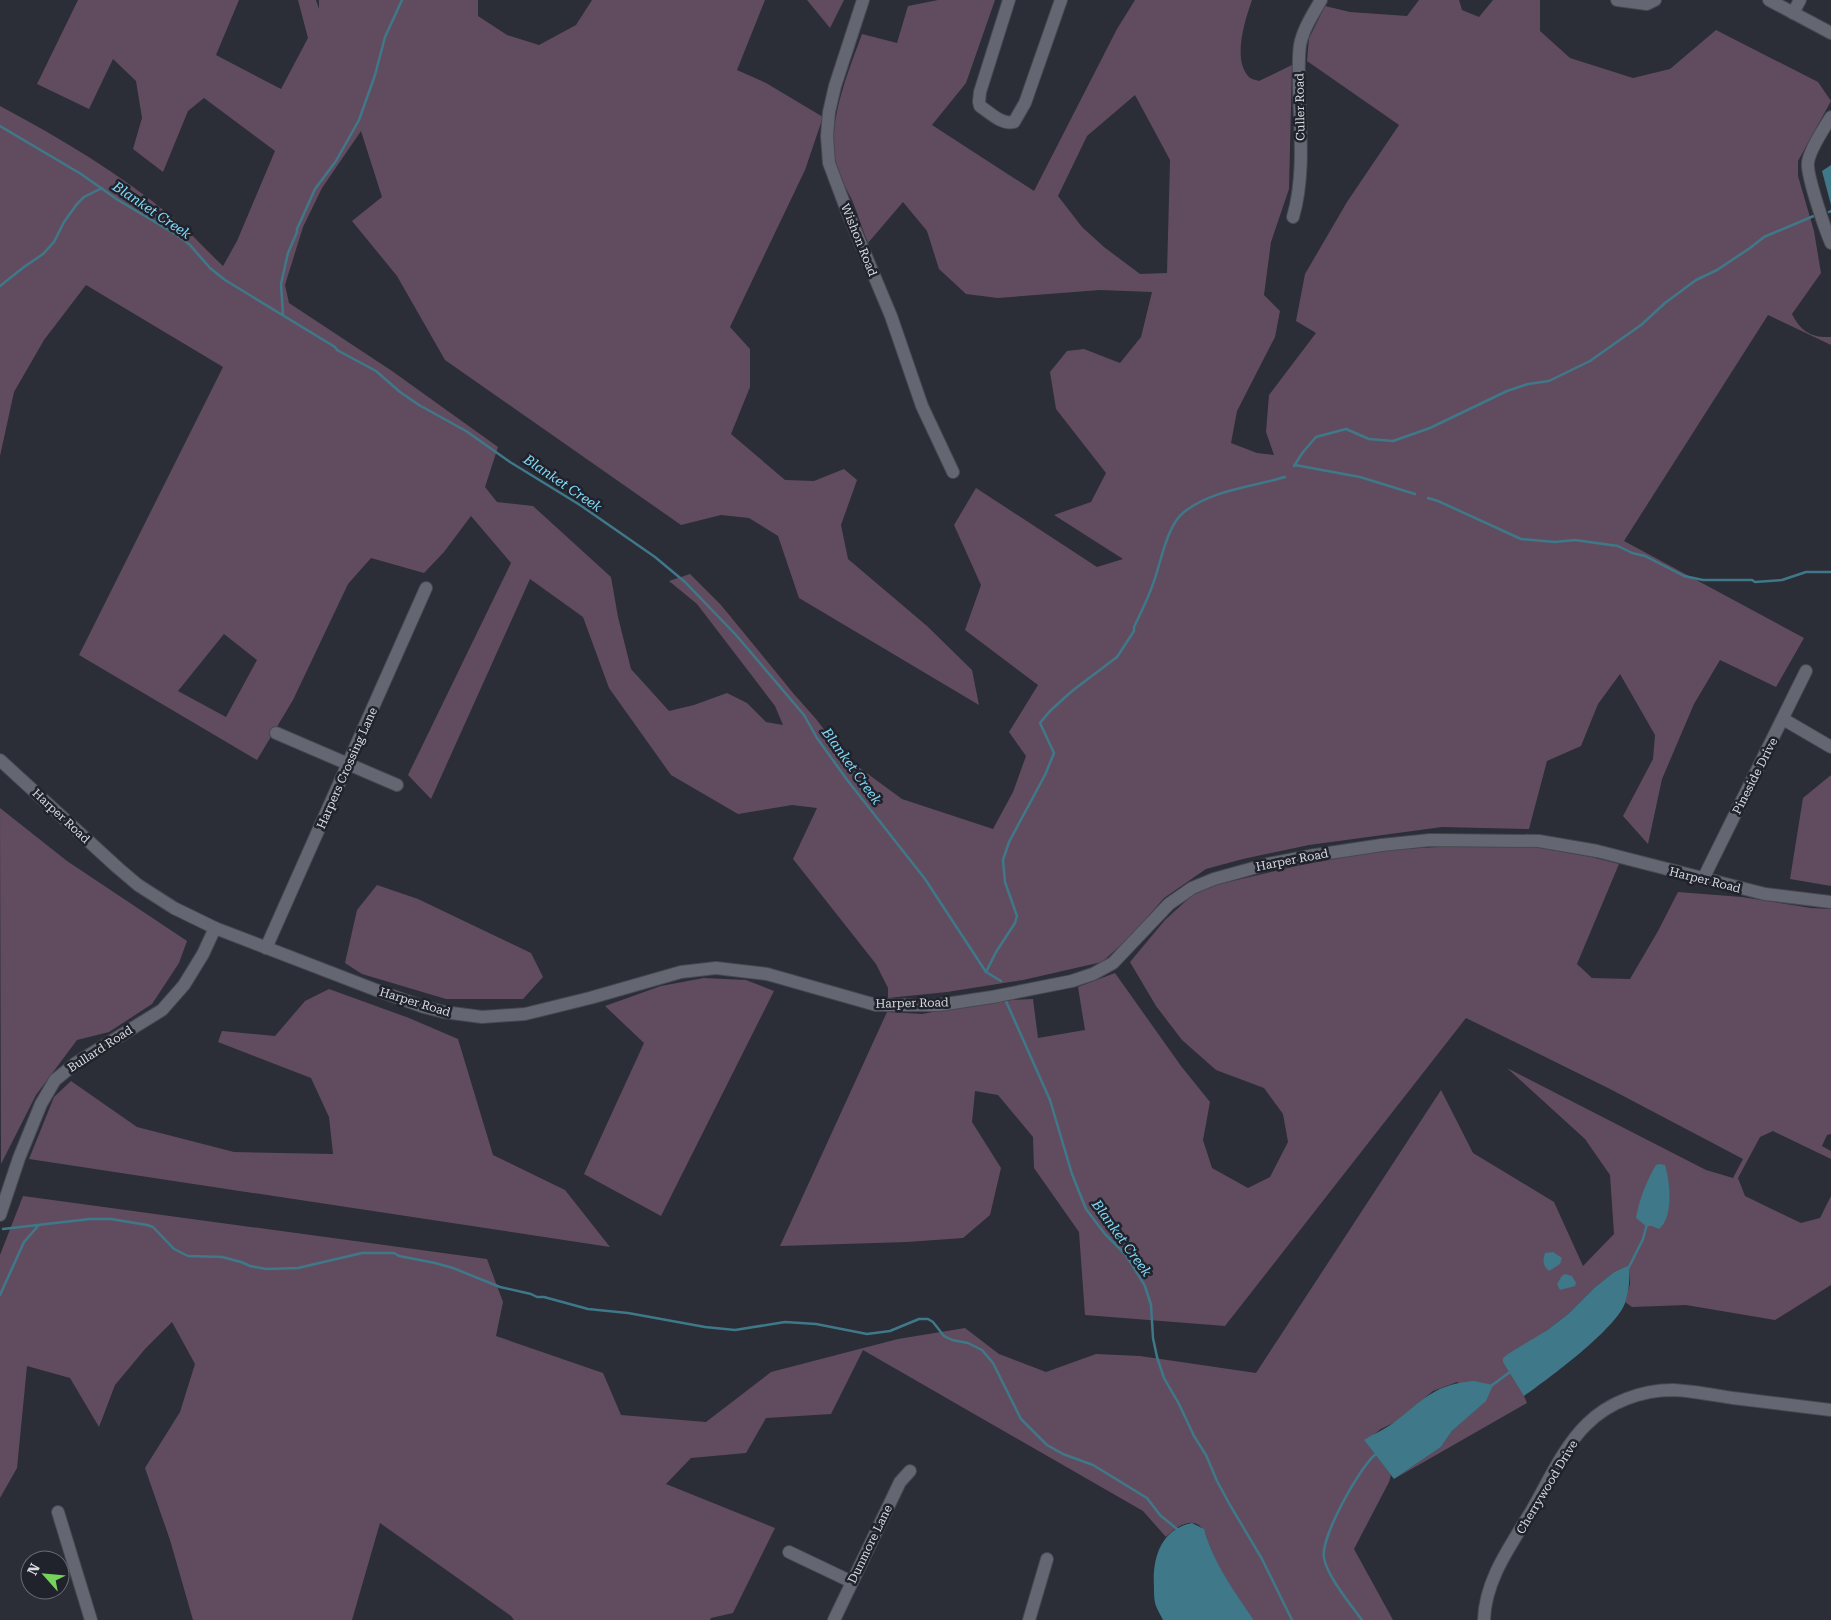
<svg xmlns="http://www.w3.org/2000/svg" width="1831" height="1620" font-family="'Roboto Serif',serif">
  <rect width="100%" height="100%" fill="#2b2d37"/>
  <!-- green -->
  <g fill="#614c5f" fill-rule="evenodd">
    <path d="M78 0H239L216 55 281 89 308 38 298 0H316L319 9V0H478V16L507 35 539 45 576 25 592 0H765L737 70 766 83 823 117 805 170 730 327 750 349V387L731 434 785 480 814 481 844 469 857 480 841 525 848 559 927 626 972 670 979 705 799 598 778 536 749 518 721 515 681 525 445 360 397 276 352 221 382 197 361 131 322 188 303 227 285 285 289 303 392 371 498 447 485 487 497 502 533 506 611 577 618 617 631 669 669 711 694 705 727 693 747 703 766 722 783 725 775 706 697 604 669 581 690 574 721 605 793 693 816 719 846 758 902 799 993 829 1013 792 1026 756 1009 732 1038 685 965 630 981 585 954 525 976 488 1097 567 1123 559 1054 515 1091 502 1106 473 1056 409 1050 372 1067 351 1084 349 1120 363 1141 337 1152 292 1100 290 998 298 966 294 939 269 927 231 903 202 868 243C862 229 858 214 852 200 847 189 840 179 837 168 825 126 848 73 862 34L897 43 908 6 938 0H995L966 83 932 125 1034 191 1117 29 1135 0H1252C1245 20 1232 60 1249 77 1251 79 1256 80 1259 81L1292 65 1289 189 1271 242 1264 295 1280 311 1275 337 1237 411 1231 443 1257 453 1274 455 1266 432 1269 395 1316 333 1296 321 1305 274 1347 202 1399 125 1307 61 1309 38 1325 6 1350 12 1407 16 1419 0H1459L1462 10 1479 17 1493 0H1540V31L1570 58 1633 78 1670 69 1716 30 1818 82 1831 101 1798 161V176L1814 231 1821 273 1792 314C1801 332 1812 338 1831 337V345L1768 315 1624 541 1804 638 1776 687 1720 660 1694 704 1662 779 1648 844 1623 816 1653 759 1655 735 1620 674 1598 704 1581 746 1547 761 1529 829 1442 827 1309 845 1243 859 1206 869 1164 898 1131 936 1102 962 1023 980 947 992 888 998V988L876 964 793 859 817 808 792 805 738 814 671 775 609 688 583 617 530 579 431 799 408 775 511 563 471 516 444 552 424 573 371 558 348 584 293 700 257 760 79 655 223 367 86 285 44 340 14 392 0 456V106C60 138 121 174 173 218 191 233 206 250 223 266L237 241 275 151 204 98 188 111 163 172 133 149 142 118 136 81 113 59 89 109 37 84ZM1135 95 1170 160 1167 273 1140 274 1104 247 1082 227 1058 196 1087 136ZM224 634 257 660 226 717 178 691Z"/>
    <path d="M807 0H844L830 28Z"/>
    <path d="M1831 775V886L1790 879 1803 798Z"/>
    <path d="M0 808 67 861 187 941 179 963 152 1004 109 1032 77 1040 36 1095 1 1164Z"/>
    <path d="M1490 844 1529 846 1591 857 1619 864 1577 964 1592 978 1630 979 1658 931 1678 892 1742 897 1811 908 1831 909V1134L1827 1135 1822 1146 1831 1151V1159L1773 1131 1760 1137 1738 1178 1745 1196 1801 1223 1820 1218 1831 1196V1285L1775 1320 1686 1305 1632 1307 1625 1302 1630 1284V1266L1614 1272 1594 1288 1568 1314 1546 1331 1524 1396 1527 1403 1394 1479 1441 1447 1452 1431 1485 1401 1457 1382 1433 1391 1395 1422 1381 1429 1365 1441 1391 1475 1389 1482 1354 1549 1393 1620H1254C1237 1596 1220 1574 1210 1547 1206 1538 1206 1529 1197 1524 1186 1519 1173 1530 1166 1537L1143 1511 863 1350 831 1414 766 1418 746 1453 691 1458 666 1484 775 1528 733 1613 711 1618 710 1620H514L511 1616 380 1523 352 1620H193L170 1540 145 1468 180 1412 195 1364 172 1322 145 1349 115 1385 99 1427 70 1378 27 1366 17 1468 0 1498V1255L23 1196 487 1259 503 1302 496 1336 603 1373 621 1415 706 1422 771 1372 898 1339 965 1328 999 1354 1046 1372 1096 1354 1140 1356 1256 1373 1441 1090 1473 1153 1554 1202 1583 1266 1614 1234 1610 1175 1585 1139 1507 1068 1706 1170 1733 1178 1743 1159 1610 1089 1466 1018 1225 1326 1085 1315 1079 1232 1034 1168 1033 1137 998 1095 975 1091 972 1122 1001 1168 990 1215 963 1238 907 1242 780 1246 887 1012 922 1014 992 1001 1033 999 1038 1038 1085 1030 1078 987 1115 973 1181 1066 1210 1102 1203 1140 1212 1168 1248 1188 1270 1177 1288 1142 1283 1114 1264 1088 1216 1070 1182 1040 1156 1006 1130 962 1165 920 1199 889 1296 866 1385 850Z"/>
    <path d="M377 885 418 899 531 953 543 977 523 999H446L362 974 345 963 357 910Z"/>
    <path d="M704 978 746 980 774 991 661 1216 584 1174 644 1043 605 1006 661 986Z"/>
    <path d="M329 989 409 1018 458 1039 493 1155 565 1190 610 1247 29 1159 54 1097 71 1081 137 1127 234 1152 333 1154 329 1117 311 1078 218 1042 222 1031 275 1036 305 1001Z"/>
  </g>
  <!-- water -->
  <g fill="#3f7889">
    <path d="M1831 165V205L1822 171Z"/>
    <path d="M1660 1164 1665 1165C1670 1181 1674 1217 1659 1229L1652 1226H1646L1636 1218C1639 1200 1647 1180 1656 1165Z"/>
    <path d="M1553 1252 1562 1258 1560 1264 1549 1271C1542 1265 1543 1260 1545 1253Z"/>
    <path d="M1630 1265C1629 1281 1630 1288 1625 1303 1616 1329 1548 1379 1524 1396L1503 1362V1358L1508 1354 1546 1331 1568 1314 1594 1288 1614 1272Z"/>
    <path d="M1565 1274 1572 1276 1576 1283 1575 1286 1560 1290 1557 1284 1562 1276Z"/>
    <path d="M1474 1381 1493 1385 1486 1401 1452 1431 1441 1447 1394 1479 1364 1440C1375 1433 1388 1428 1397 1420 1425 1398 1436 1384 1474 1381Z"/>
    <path d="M1192 1523 1204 1529C1214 1564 1234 1591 1254 1620H1163C1161 1616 1158 1611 1156 1606 1154 1601 1154 1593 1154 1587 1152 1558 1161 1529 1192 1523Z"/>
  </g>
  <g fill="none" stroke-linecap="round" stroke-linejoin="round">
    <!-- stream -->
    <g stroke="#3f7889" stroke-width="2.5">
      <path d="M0 126 81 174 118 200 177 235 190 245 210 268 225 280 335 347 337 350 376 371 400 392 419 405 466 431 510 462 580 505 655 557 685 582 736 635 804 715 817 738 848 781 925 879 986 972 1001 981"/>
      <path d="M1829 212 1831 211"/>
      <path d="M0 286 24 267 43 254 54 242 64 222 77 204 84 197 102 188"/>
      <path d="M283 315 281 284 288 253 297 232V229L315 189 336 161 359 120 375 75 385 37 402 0"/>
      <path d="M1295 465 1360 477 1415 494"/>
      <path d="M1294 466 1303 452 1316 437 1346 429 1369 439 1393 441 1430 428 1507 391 1528 384 1549 381 1590 361 1641 325 1665 303 1696 280 1717 270 1750 248 1764 237 1816 215"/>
      <path d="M1428 498 1438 501 1521 539 1555 542 1575 540 1618 546 1632 553 1645 556 1684 576 1703 580H1752L1755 582 1782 580 1806 572H1831"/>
      <path d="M986 972 996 952 1015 923 1017 916 1005 882 1003 860 1009 842 1045 775 1054 753 1040 723 1050 711 1072 691 1117 657 1134 631V627C1141 612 1149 597 1154 581 1161 562 1167 525 1184 512 1212 490 1251 487 1285 477"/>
      <path d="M1005 999 1050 1100 1072 1174 1086 1209 1105 1234 1126 1255 1145 1286 1151 1305 1153 1338 1157 1357 1164 1378 1179 1404 1194 1436 1206 1455 1217 1481 1230 1505 1262 1559 1292 1620"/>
      <path d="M3 1229 90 1219H111L147 1225 153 1227 174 1249 188 1256 222 1257 241 1262 250 1266 266 1269 298 1268 362 1253H394L399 1256 435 1263 453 1268 500 1287 531 1294 537 1297H544L588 1309 628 1313 705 1327 735 1330 785 1322 816 1324 867 1334 890 1331 919 1319H928L933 1322 944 1336 952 1340 968 1343 982 1350 993 1363 1021 1419 1047 1445 1063 1454 1093 1465 1147 1498 1160 1515 1177 1529"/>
      <path d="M1629 1267 1643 1239 1647 1224"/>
      <path d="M0 1295 24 1242 38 1226"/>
      <path d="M1491 1386 1510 1372"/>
      <path d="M1362 1620C1351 1605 1327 1576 1324 1558 1320 1538 1360 1466 1376 1454"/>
    </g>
    <defs>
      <g id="minor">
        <path d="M863 0 835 86 829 112 827 136 829 163 847 211 891 316 922 406 953 472"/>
        <path d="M1009 0 980 92 979 102 980 106C990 113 1002 125 1014 122L1025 103 1061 0"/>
        <path d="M1617 0 1647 4 1655 0"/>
        <path d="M1769 0 1831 33"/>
        <path d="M1793 13 1800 0"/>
        <path d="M1831 117C1824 128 1810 149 1808 162 1806 174 1825 229 1831 243"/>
        <path d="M1293 217C1305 176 1300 130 1299 87 1299 74 1298 59 1300 45 1303 29 1313 14 1321 0"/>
        <path d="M1783 719 1831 747"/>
        <path d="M276 733 397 785"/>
        <path d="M0 760 118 868 138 885 174 908 215 928 376 990 424 1007 444 1012 482 1017 525 1014 590 998 681 972 716 968 767 974 876 1005H939L992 997 1072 981 1093 974 1113 963 1169 904 1192 888 1214 879 1268 864 1309 856 1382 845 1430 840 1539 841 1597 851 1765 894 1831 902"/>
        <path d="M1703 879 1806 671"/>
        <path d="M266 948 426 588"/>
        <path d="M0 1215 19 1158 41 1104 55 1080 76 1063 162 1010 184 985 203 954 215 928"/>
        <path d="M58 1512 91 1620"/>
        <path d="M789 1552 852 1582"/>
        <path d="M834 1620 900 1482 910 1471"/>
        <path d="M1029 1620 1047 1559"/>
        <path d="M1484 1620C1485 1579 1512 1544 1532 1510 1548 1482 1564 1446 1587 1424 1609 1402 1642 1390 1673 1390 1693 1391 1713 1395 1733 1398 1766 1402 1798 1406 1831 1410"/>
      </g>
    </defs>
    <!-- minor casing -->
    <use href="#minor" stroke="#474851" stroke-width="14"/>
    <!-- minor -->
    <use href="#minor" stroke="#646771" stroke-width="12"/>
  </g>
  <g text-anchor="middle" stroke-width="5" stroke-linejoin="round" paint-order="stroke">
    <!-- street labels -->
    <g font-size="12" fill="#d9dbe1" stroke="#21232c">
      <text transform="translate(1300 107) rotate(-91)" y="4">Culler Road</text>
      <text transform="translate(859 240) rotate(68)" y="4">Wishon Road</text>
      <text transform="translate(347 768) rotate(-66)" y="4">Harpers Crossing Lane</text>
      <text transform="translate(1755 776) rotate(-63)" y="4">Pineside Drive</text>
      <text transform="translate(61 816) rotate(43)" y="4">Harper Road</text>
      <text transform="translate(1292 860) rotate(-11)" y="4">Harper Road</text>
      <text transform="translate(1705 880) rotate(14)" y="4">Harper Road</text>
      <text transform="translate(415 1002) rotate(17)" y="4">Harper Road</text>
      <text transform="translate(912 1003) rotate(-1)" y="4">Harper Road</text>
      <text transform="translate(100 1049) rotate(-33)" y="4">Bullard Road</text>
      <text transform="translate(1547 1487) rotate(-59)" y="4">Cherrywood Drive</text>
      <text transform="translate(870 1544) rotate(-64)" y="4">Dunmore Lane</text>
    </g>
    <!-- water labels -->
    <g font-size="14" font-style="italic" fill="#81dbf8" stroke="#21232c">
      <text transform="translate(152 210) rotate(34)" y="5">Blanket Creek</text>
      <text transform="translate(563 483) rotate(34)" y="5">Blanket Creek</text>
      <text transform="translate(852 766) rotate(54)" y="5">Blanket Creek</text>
      <text transform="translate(1122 1238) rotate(54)" y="5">Blanket Creek</text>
    </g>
  </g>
  <!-- north arrow -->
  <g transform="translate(45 1575) rotate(297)"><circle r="24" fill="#21232c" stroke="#6b6d74"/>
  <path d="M0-4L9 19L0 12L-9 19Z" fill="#76d25a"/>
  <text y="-8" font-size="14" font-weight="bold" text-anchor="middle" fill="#d9dbe1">N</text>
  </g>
</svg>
